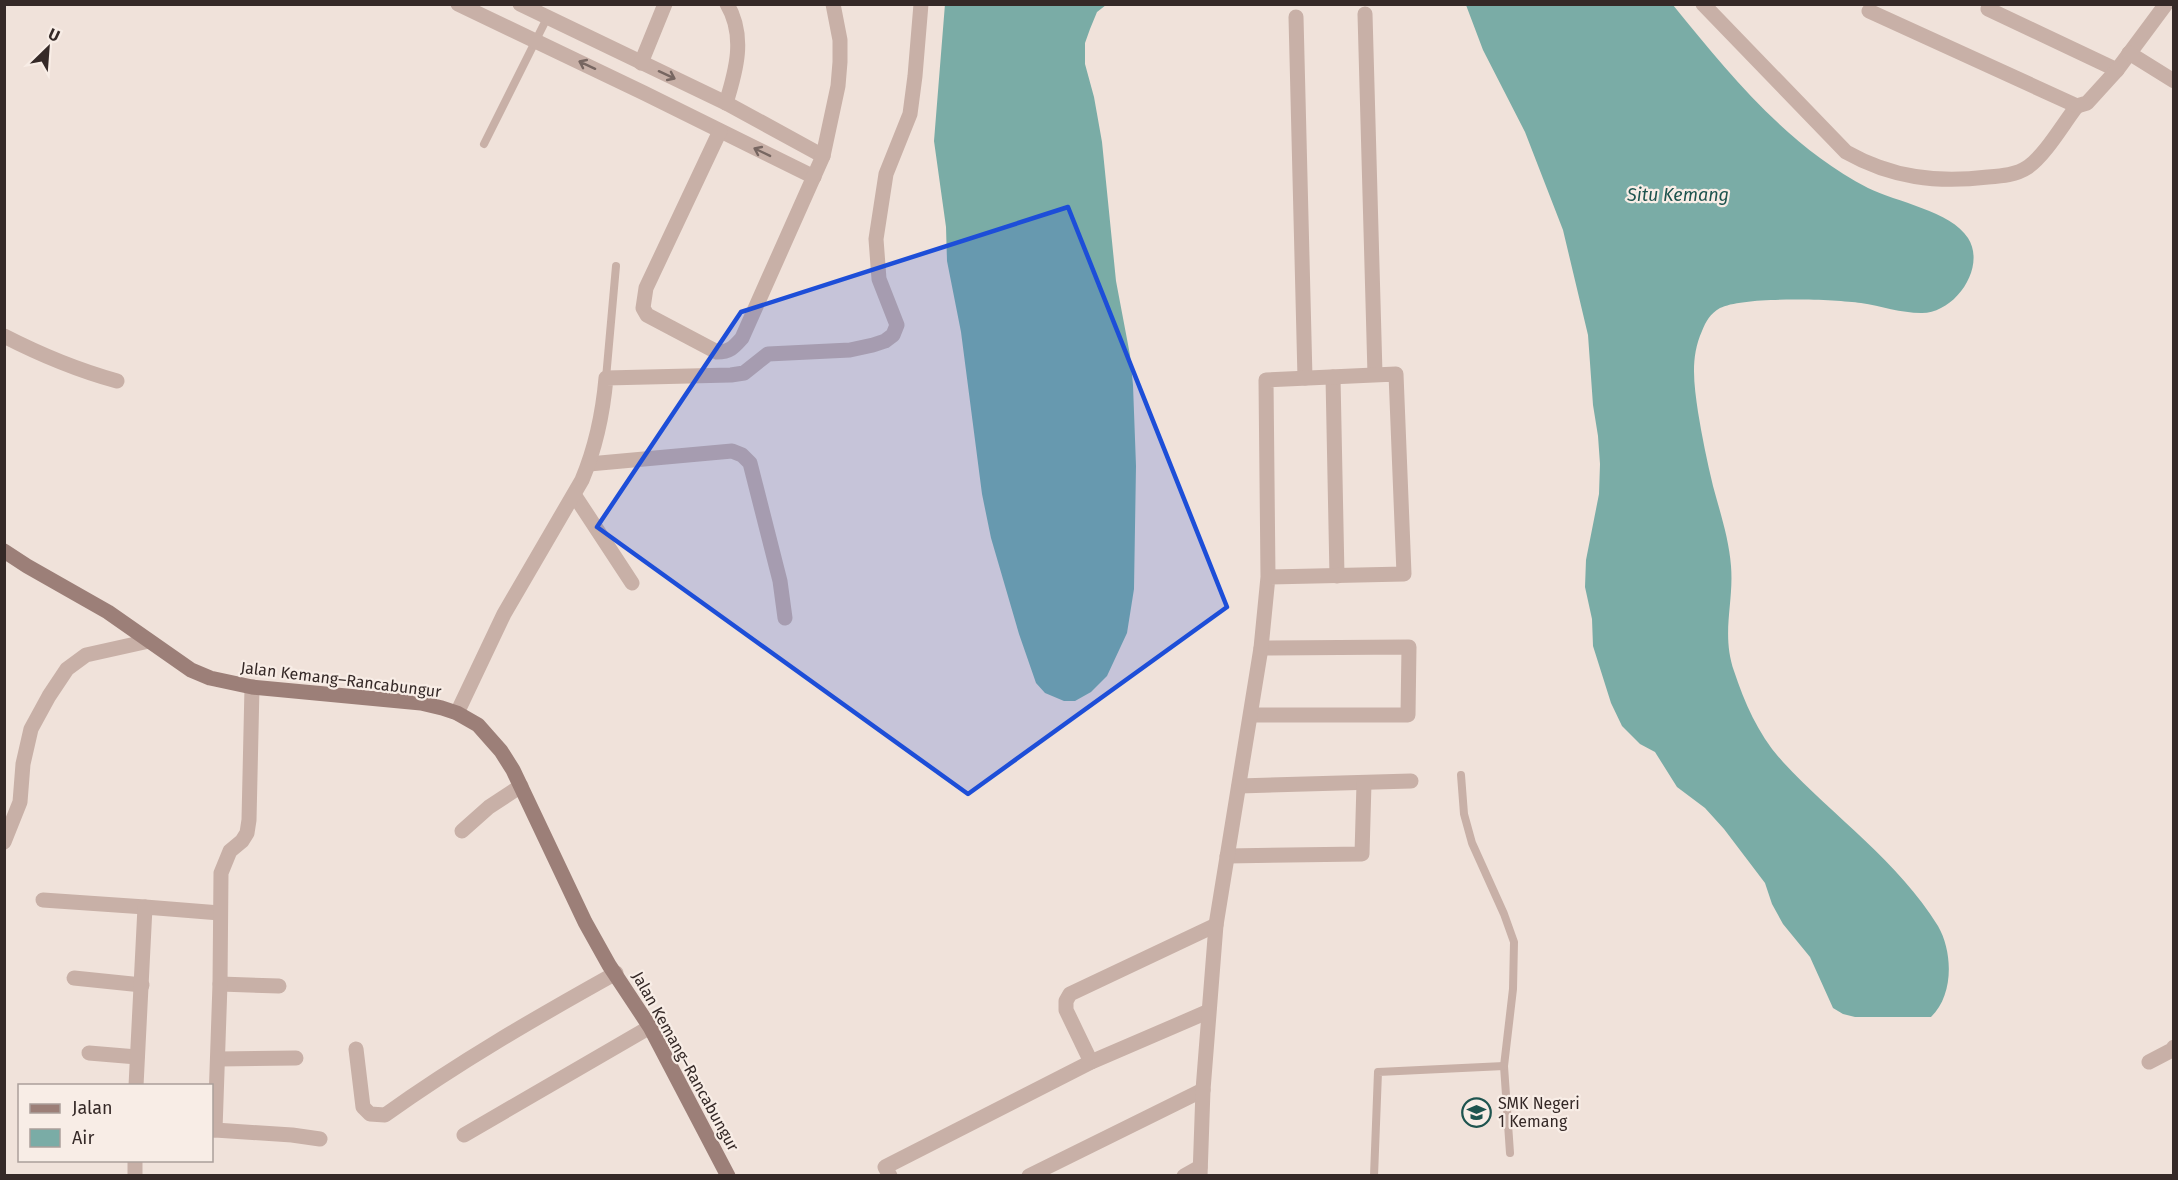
<svg xmlns="http://www.w3.org/2000/svg" width="2178" height="1180" font-family="'Fira Sans',sans-serif">
  <rect width="100%" height="100%" fill="#f0e2da"/>
  <!-- water -->
  <g fill="#7aaca6">
    <path d="M945 4 1106 5 1097 12 1090 29 1085 43V64L1094 97 1102 142 1116 281 1130 355 1133 385 1136 466 1134 589 1127 633 1107 676 1091 692 1075 701H1064L1045 693 1036 683 1019 634 991 538 982 494 961 332 947 261 946 227 934 141Z"/>
    <path d="M1466 5H1673C1730 75 1786 145 1868 188 1896 202 1951 211 1968 238 1987 268 1954 314 1921 313 1901 313 1881 306 1861 303 1832 299 1744 296 1720 308 1710 314 1706 321 1702 331 1690 358 1694 384 1698 412 1702 437 1707 461 1713 486 1720 512 1729 539 1731 566 1734 603 1721 633 1734 671 1745 704 1759 736 1783 762 1834 817 1898 861 1938 926 1953 952 1954 995 1931 1017H1855L1843 1014 1833 1008 1810 957 1783 924 1772 904 1765 883 1724 829 1705 808 1677 787 1655 752 1640 744 1622 726 1611 703 1593 646 1592 619 1585 587 1586 560 1599 494 1600 464 1598 436 1593 405 1588 335 1563 230 1525 132 1483 50Z"/>
  </g>
  <g fill="none" stroke-linecap="round" stroke-linejoin="round">
    <!-- lane -->
    <g stroke="#c8b0a7" stroke-width="8">
      <path d="M484 144 547 18"/>
      <path d="M606 378 616 266"/>
      <path d="M1461 775 1464 814 1472 843 1504 914 1514 942 1513 989 1504 1066 1510 1153"/>
      <path d="M1374 1176 1378 1072 1504 1066"/>
    </g>
    <!-- street -->
    <g stroke="#c8b0a7" stroke-width="15">
      <path d="M458 4 644 93 814 177"/>
      <path d="M520 4 726 103 823 156"/>
      <path d="M1703 4 1846 152C1892 178 1937 183 1988 177 2002 176 2016 175 2028 167 2046 154 2063 124 2077 106"/>
      <path d="M1988 9 2117 70"/>
      <path d="M1869 11 2077 106 2087 103 2117 70 2166 4"/>
      <path d="M1365 14 1375 374"/>
      <path d="M1296 17 1305 378"/>
      <path d="M2129 53 2174 81"/>
      <path d="M641 63 665 4"/>
      <path d="M726 103C736 71 746 36 727 4"/>
      <path d="M720 131 646 288 643 308 647 315 717 352C730 352 734 347 742 338L823 156 838 86 840 62V40L833 4"/>
      <path d="M4 336C41 355 77 370 117 381"/>
      <path d="M1333 377 1337 576"/>
      <path d="M589 464 732 451 742 455 750 463 780 581 785 618"/>
      <path d="M575 496 632 583"/>
      <path d="M457 713 504 614 582 480C595 449 603 412 606 378L731 375 744 373 768 354 850 350 873 345 885 341 893 335 897 325 879 279 876 239 886 174 910 114 915 76 921 4"/>
      <path d="M1251 715H1408L1409 647 1261 648"/>
      <path d="M1239 786 1411 781"/>
      <path d="M462 831 489 807 521 786"/>
      <path d="M4 842 20 802 23 764 31 729 49 696 67 669 86 655 149 641"/>
      <path d="M1227 856 1362 854 1364 783"/>
      <path d="M43 900 145 907"/>
      <path d="M74 978 142 985"/>
      <path d="M220 984 279 986"/>
      <path d="M356 1049 363 1107 370 1114 385 1115C459 1062 537 1017 616 973"/>
      <path d="M89 1053 137 1057"/>
      <path d="M218 1059 296 1058"/>
      <path d="M1091 1062 1066 1010V1001L1070 994 1216 925"/>
      <path d="M2149 1062 2172 1050 2174 1047"/>
      <path d="M136 1086 145 907 220 913"/>
      <path d="M212 1130H215L220 984 221 873 230 851 242 841 247 833 249 820 252 687"/>
      <path d="M215 1130 292 1135 320 1139"/>
      <path d="M464 1135 650 1027"/>
      <path d="M135 1160V1176"/>
      <path d="M890 1176 885 1167 1091 1062 1207 1012"/>
      <path d="M1029 1176 1203 1090"/>
      <path d="M1184 1176 1200 1167"/>
      <path d="M1200 1176 1203 1090 1216 925 1261 648 1268 577 1266 380 1396 374 1404 574 1268 577"/>
    </g>
    <!-- secondary -->
    <path stroke="#9c7f78" stroke-width="15" d="M4 551 27 566 108 612 191 670 210 678 252 687 421 703 442 708 457 713 478 725 501 751 513 770 585 922 609 965 650 1027 728 1176"/>
  </g>
  <!-- one-way arrows -->
  <defs><path id="oneway-shaft" d="M-6 0H5M1.5-3L5.5 0L1.5 3" fill="none" stroke-width="1.6" stroke-linecap="round" stroke-linejoin="round" transform="scale(1.5)"/></defs>
  <g stroke="#776661">
    <use href="#oneway-shaft" transform="translate(587 65) rotate(-155)"/>
    <use href="#oneway-shaft" transform="translate(667 75) rotate(25)"/>
    <use href="#oneway-shaft" transform="translate(762 152) rotate(-154)"/>
  </g>
  <!-- marked area -->
  <path fill="#1d4ed8" fill-opacity="0.2" stroke="#1d4ed8" stroke-width="4.5" stroke-linejoin="round" d="M1068 207 1227 607 968 794 597 527 741 312Z"/>
  <!-- icons -->
  <defs>
    <symbol id="school-ring" viewBox="-11 -11 22 22"><circle r="9.5" fill="#f8ede6" stroke="#1e544f" stroke-width="1.5"/><path d="M0-5L7-2L0 1L-7-2ZM-4 1L0 2.5L4 1V4Q0 6-4 4Z" fill="#1e544f"/></symbol>
  </defs>
  <g fill-rule="evenodd">
    <use href="#school-ring" x="1460" y="1096" width="33" height="33"/>
  </g>
  <g text-anchor="middle" stroke-width="4.5" stroke-linejoin="round" paint-order="stroke">
    <!-- street labels -->
    <g font-size="16" fill="#352927" stroke="#f8ede6">
      <text transform="translate(341 679) rotate(7)" y="6">Jalan Kemang–Rancabungur</text>
      <text transform="translate(686 1061) rotate(61)" y="6">Jalan Kemang–Rancabungur</text>
    </g>
    <!-- poi labels -->
    <g font-size="16" fill="#352927" stroke="#f8ede6" text-anchor="start">
      <text x="1498" y="1109">SMK Negeri<tspan x="1498" dy="18">1 Kemang</tspan></text>
    </g>
    <!-- water labels -->
    <g font-size="18" font-style="italic" fill="#1e544f" stroke="#f8ede6">
      <text x="1678" y="201">Situ Kemang</text>
    </g>
  </g>
  <!-- border -->
  <rect width="2178" height="1180" fill="none" stroke="#352927" stroke-width="12"/>
  <!-- legend -->
  <rect x="18" y="1084" width="195" height="78" fill="#f8ede6" stroke="#aa9f9a" stroke-width="1.5"/>
  <rect x="30" y="1104" width="30" height="9" fill="#9c7f78" stroke="#aa9f9a" stroke-width="1.5"/>
  <text x="72" y="1114" font-size="18" fill="#352927">Jalan</text>
  <rect x="30" y="1129" width="30" height="18" fill="#7aaca6" stroke="#aa9f9a" stroke-width="1.5"/>
  <text x="72" y="1144" font-size="18" fill="#352927">Air</text>
  <!-- north arrow -->
  <g transform="translate(48 48) rotate(25)" stroke="#f8ede6" stroke-width="4.5" paint-order="stroke">
  <path d="M0-4.5L10 22L0 15L-10 22Z" fill="#352927"/>
  <text y="-9" font-size="16" font-weight="bold" text-anchor="middle" fill="#352927">U</text>
  </g>
</svg>
